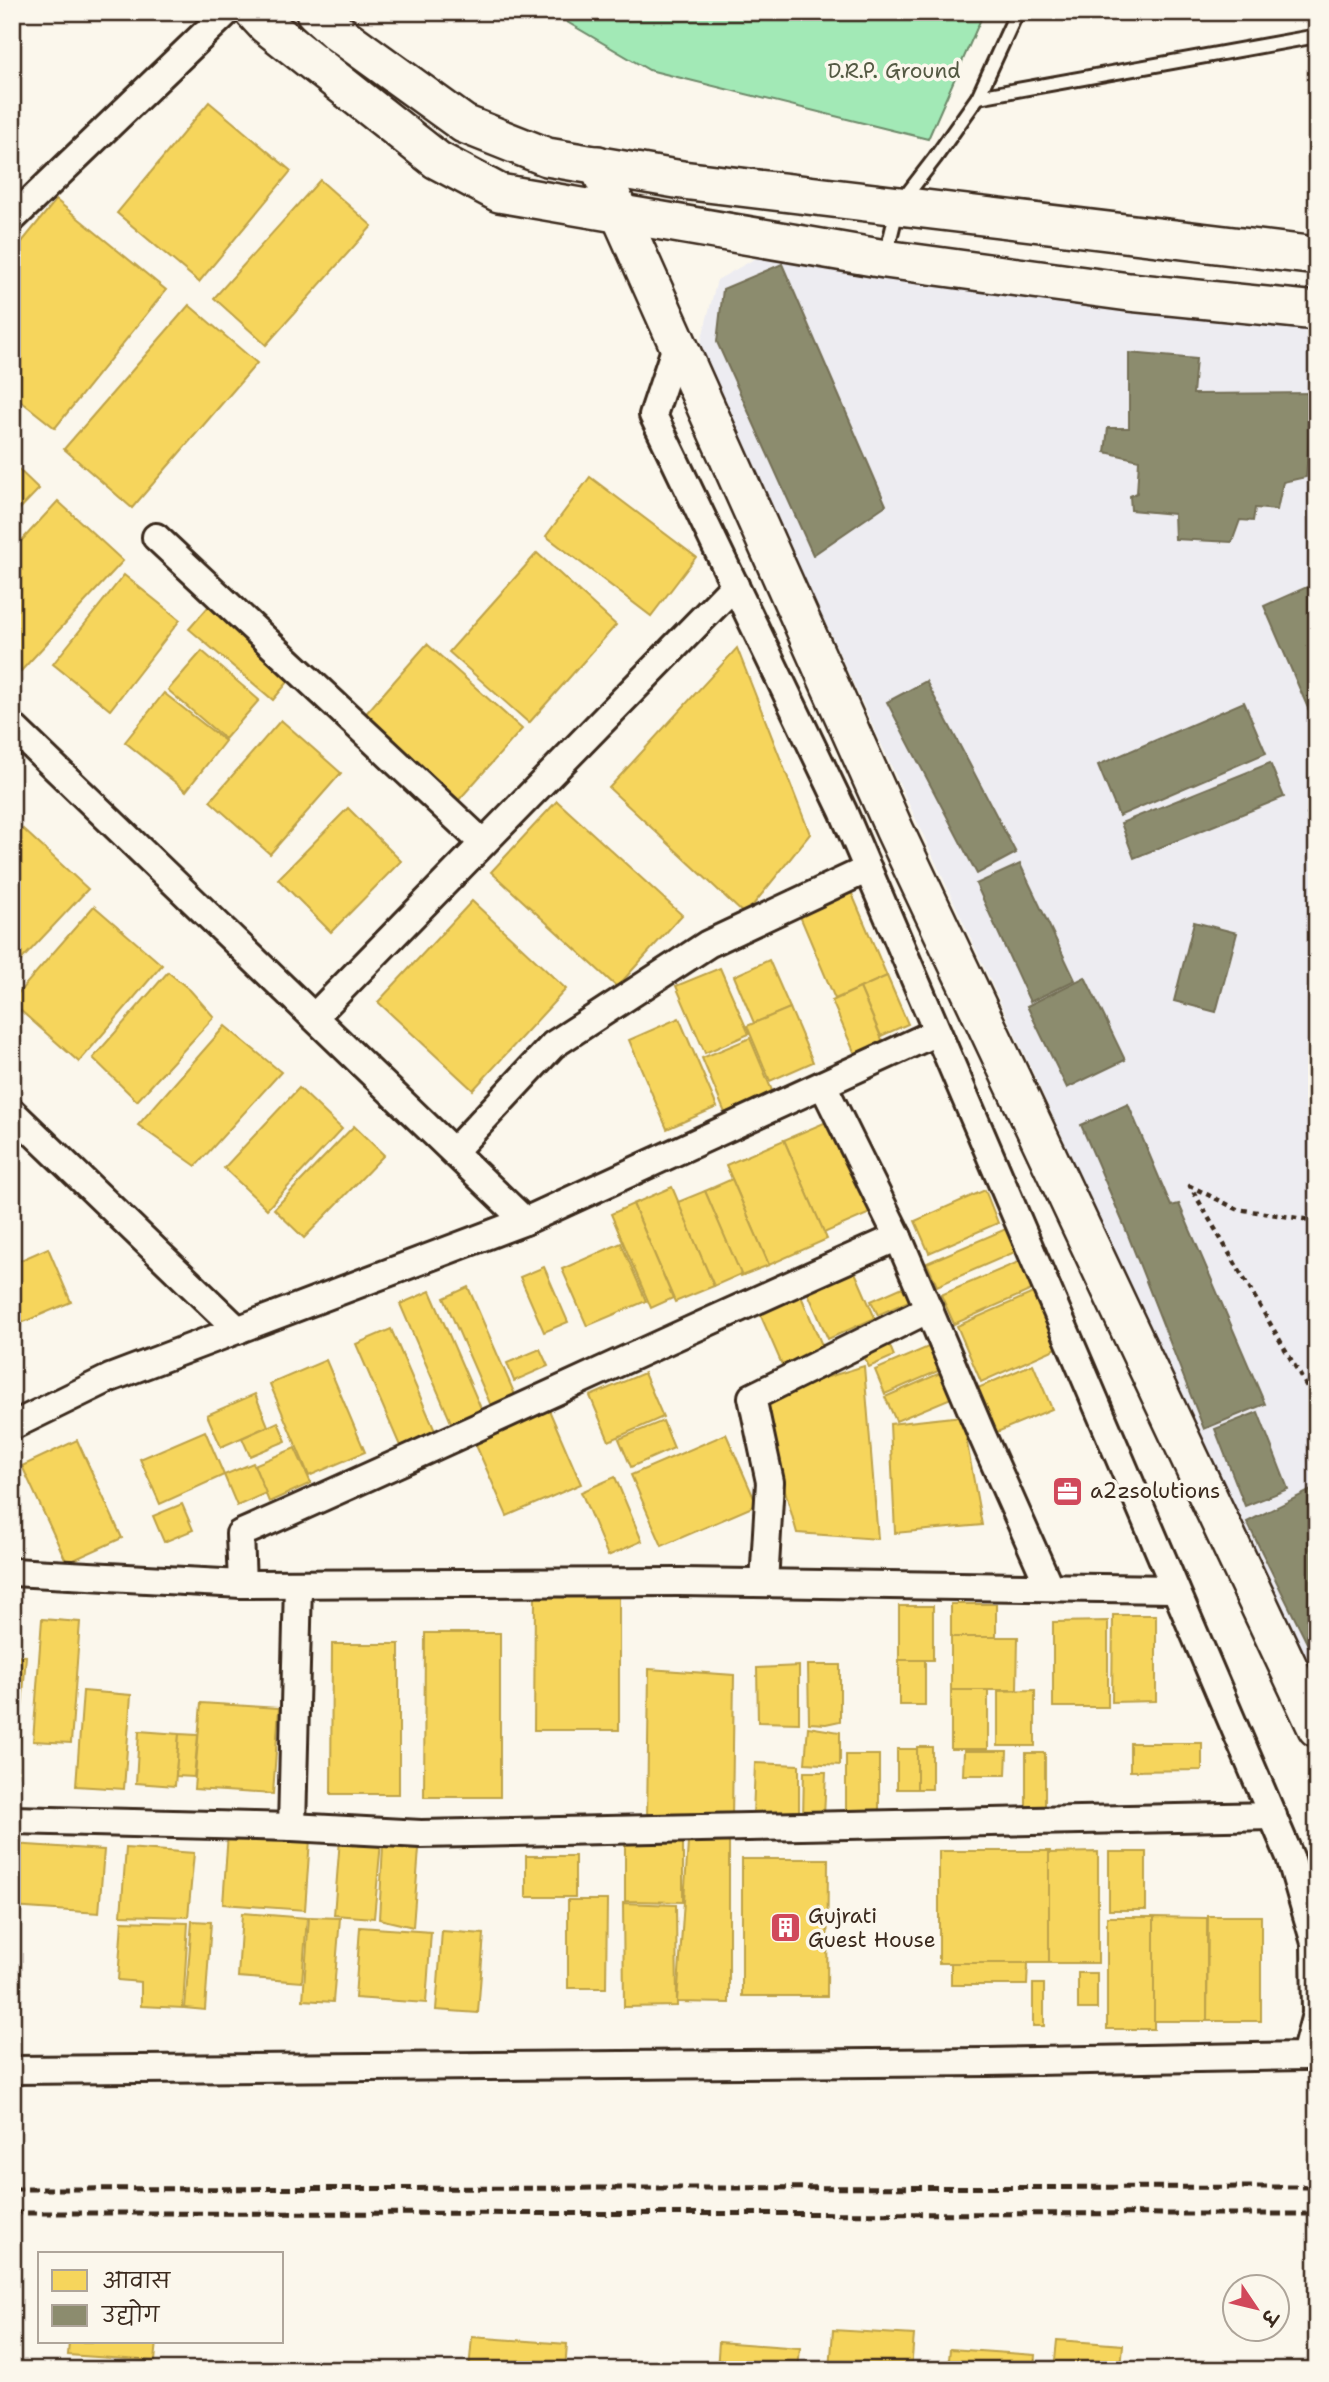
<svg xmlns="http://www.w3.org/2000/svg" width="1329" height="2382" font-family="'Shantell Sans','Playpen Sans Deva',sans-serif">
  <rect width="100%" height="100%" fill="#fbf7ec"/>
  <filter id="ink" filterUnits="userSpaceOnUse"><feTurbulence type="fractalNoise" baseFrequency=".0143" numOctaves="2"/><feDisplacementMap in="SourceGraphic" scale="14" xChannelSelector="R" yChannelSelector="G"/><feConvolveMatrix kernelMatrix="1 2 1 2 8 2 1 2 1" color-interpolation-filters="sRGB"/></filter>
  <g filter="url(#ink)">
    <!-- built -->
    <path fill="#edecf1" d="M765 253 1317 325V1689L699 349 717 280Z"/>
    <!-- green -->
    <path fill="#a2e9b6" stroke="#6e8a6a" stroke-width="2" d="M550 12H984L928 139 649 70Z"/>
    <!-- homes -->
    <g fill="#f6d55c" stroke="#bea249" stroke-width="2">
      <path d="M209 102 291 171 199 282 117 213Z"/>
      <path d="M320 180 372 226 266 345 214 298Z"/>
      <path d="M56 200 166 290 55 428 12 394V254Z"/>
      <path d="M189 305 257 363 132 508 64 449Z"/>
      <path d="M12 463 39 489 12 517Z"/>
      <path d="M590 477 696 557 651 616 546 536Z"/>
      <path d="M58 501 123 561 21 671 12 663V551Z"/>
      <path d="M537 553 616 625 529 723 449 652Z"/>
      <path d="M124 575 180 620 110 710 53 664Z"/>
      <path d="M209 606 292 677 273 700 189 629Z"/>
      <path d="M427 644 522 729 457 802 362 718Z"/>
      <path d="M737 648 810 834 745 915 609 788Z"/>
      <path d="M202 651 259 700 225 739 168 690Z"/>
      <path d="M164 693 225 741 186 791 125 742Z"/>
      <path d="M281 720 341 773 270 854 210 801Z"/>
      <path d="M557 801 682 915 617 987 491 872Z"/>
      <path d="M348 808 401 861 331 932 278 879Z"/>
      <path d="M23 829 88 889 12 970V840Z"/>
      <path d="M849 887 887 976 835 999 797 909Z"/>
      <path d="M472 901 566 989 473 1090 378 1002Z"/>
      <path d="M94 906 162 965 79 1062 12 1003V1000Z"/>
      <path d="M769 960 790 1008 754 1023 734 976Z"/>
      <path d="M720 968 749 1034 705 1053 676 986Z"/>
      <path d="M168 972 190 990 214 1017 137 1101 93 1058Z"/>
      <path d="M887 976 908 1024 881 1036 860 988Z"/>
      <path d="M860 988 883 1042 855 1054 832 1001Z"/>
      <path d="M790 1008 813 1062 770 1081 747 1026Z"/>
      <path d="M679 1018 717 1107 667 1129 629 1040Z"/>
      <path d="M225 1026 281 1072 196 1166 138 1125Z"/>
      <path d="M750 1038 773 1093 725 1113 702 1058Z"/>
      <path d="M299 1088 342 1129 267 1209 224 1168Z"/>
      <path d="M831 1120 870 1213 824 1233 784 1140Z"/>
      <path d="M354 1126 384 1155 304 1238 274 1209Z"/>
      <path d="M784 1140 827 1239 769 1265 726 1165Z"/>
      <path d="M732 1179 769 1265 741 1276 705 1191Z"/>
      <path d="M672 1187 714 1286 675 1302 633 1204Z"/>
      <path d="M985 1190 998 1223 929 1253 915 1221Z"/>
      <path d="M705 1191 741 1274 714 1286 678 1202Z"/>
      <path d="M633 1204 673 1298 651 1308 611 1214Z"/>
      <path d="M1015 1225 1024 1248 937 1286 927 1263Z"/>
      <path d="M621 1243 646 1301 587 1326 562 1269Z"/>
      <path d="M48 1248 71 1302 12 1327V1264Z"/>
      <path d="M1023 1260 1036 1288 954 1324 941 1295Z"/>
      <path d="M851 1263 875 1318 828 1339 804 1284Z"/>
      <path d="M544 1267 568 1322 544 1332 520 1277Z"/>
      <path d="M907 1285 913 1299 878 1315 871 1301Z"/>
      <path d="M468 1287 516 1397 492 1408 444 1298Z"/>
      <path d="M798 1289 824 1350 783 1367 757 1307Z"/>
      <path d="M430 1291 483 1413 453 1427 400 1304Z"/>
      <path d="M1033 1293 1057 1348 981 1382 957 1326Z"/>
      <path d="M391 1329 435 1431 400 1446 356 1344Z"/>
      <path d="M885 1334 894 1356 869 1367 859 1346Z"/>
      <path d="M935 1344 945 1368 885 1394 875 1370Z"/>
      <path d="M540 1349 548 1366 514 1381 507 1363Z"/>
      <path d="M326 1360 365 1452 309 1476 270 1384Z"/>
      <path d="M1033 1364 1052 1409 990 1435 971 1391Z"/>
      <path d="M864 1366 878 1539 797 1533 759 1398Z"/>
      <path d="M945 1371 956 1396 896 1421 885 1397Z"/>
      <path d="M644 1373 663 1417 609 1441 590 1396Z"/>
      <path d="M255 1394 268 1426 221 1447 207 1415Z"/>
      <path d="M549 1410 581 1484 507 1516 475 1443Z"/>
      <path d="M962 1416 982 1525 895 1533 890 1424Z"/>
      <path d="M663 1421 674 1448 631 1467 619 1439Z"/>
      <path d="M278 1422 286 1441 250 1456 242 1438Z"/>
      <path d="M205 1431 224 1475 160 1504 140 1459Z"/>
      <path d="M726 1434 757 1505 662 1546 631 1475Z"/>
      <path d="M77 1440 122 1538 67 1563 22 1466Z"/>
      <path d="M295 1448 311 1483 269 1502 254 1465Z"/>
      <path d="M253 1463 266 1493 237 1506 224 1475Z"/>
      <path d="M615 1477 642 1541 608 1556 581 1492Z"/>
      <path d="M182 1504 193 1530 164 1542 153 1516Z"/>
      <path d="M619 1594V1730H534L535 1595Z"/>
      <rect x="951" y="1604" width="45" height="33"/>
      <rect x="899" y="1606" width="34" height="54"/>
      <path d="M1113 1615H1156V1701L1112 1702Z"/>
      <path d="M42 1619 80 1622 71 1743 33 1741Z"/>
      <path d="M1108 1621V1707H1053V1622Z"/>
      <path d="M425 1633H500V1797H424Z"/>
      <path d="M951 1637H1018L1017 1690H951Z"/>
      <path d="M332 1644H399V1794H331Z"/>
      <path d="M12 1655 26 1656 15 1797 12 1796Z"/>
      <rect x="899" y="1660" width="26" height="45"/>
      <path d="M808 1665H840V1721L826 1724 809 1723Z"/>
      <path d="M799 1666V1723L758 1722 757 1668Z"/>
      <path d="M649 1669 734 1675 732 1820 647 1821Z"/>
      <rect x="951" y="1690" width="37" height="59"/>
      <path d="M1035 1690V1746H998V1691Z"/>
      <path d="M83 1691 131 1695 124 1789 76 1786Z"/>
      <path d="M201 1703 279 1708 273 1794 194 1789Z"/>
      <path d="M808 1727 840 1732V1765L805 1763Z"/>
      <path d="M139 1731 179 1734 175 1786 136 1783Z"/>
      <path d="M179 1734 198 1735 194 1777 176 1776Z"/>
      <path d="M1130 1743H1202V1770L1130 1771Z"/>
      <rect x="917" y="1747" width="15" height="42"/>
      <rect x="897" y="1749" width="20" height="40"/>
      <path d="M964 1751H1007L1006 1775H963Z"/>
      <rect x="1026" y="1753" width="19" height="53"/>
      <rect x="846" y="1755" width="33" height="58"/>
      <path d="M755 1763 799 1765V1819L753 1816Z"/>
      <path d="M804 1772H826L824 1818 803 1819Z"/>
      <path d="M228 1833 310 1839 305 1910 223 1904Z"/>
      <path d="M625 1838H683V1902L625 1901Z"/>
      <path d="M340 1839 381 1842 374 1918 334 1915Z"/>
      <path d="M729 1841V2003L677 2002 688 1843Z"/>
      <path d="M12 1844 104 1850 99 1913 12 1907Z"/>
      <path d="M383 1846 419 1849 413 1927 379 1919Z"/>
      <path d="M126 1848 194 1853 188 1917 121 1915Z"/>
      <path d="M939 1851H1050L1049 1963H939Z"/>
      <path d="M1098 1852V1963H1049V1853Z"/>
      <rect x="1109" y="1852" width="37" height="58"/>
      <rect x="526" y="1856" width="49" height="41"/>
      <path d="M742 1859H828L827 1996H742Z"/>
      <path d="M568 1900H607L606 1988H568Z"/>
      <path d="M623 1903 676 1905 677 2006 624 2007Z"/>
      <path d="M242 1913 307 1918 302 1982 238 1977Z"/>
      <path d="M1208 1916H1261V2021H1207Z"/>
      <path d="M309 1917 340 1918 333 2002 303 2000Z"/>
      <rect x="1107" y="1917" width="47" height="112"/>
      <path d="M1154 1917 1207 1918V2021H1154Z"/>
      <path d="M122 1921 188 1923 183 2008 141 2006V1982L118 1980Z"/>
      <path d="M192 1921 211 1922 205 2010 185 2008Z"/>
      <path d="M360 1927 431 1932 426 2003 355 1998Z"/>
      <path d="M442 1931 484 1934 478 2013 436 2010Z"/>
      <path d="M951 1963H1028L1027 1985H951Z"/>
      <rect x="1078" y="1973" width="19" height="36"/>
      <rect x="1033" y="1984" width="11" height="42"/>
      <path d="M833 2330 914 2335 911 2370H830Z"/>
      <path d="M472 2337 567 2344 565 2370H469Z"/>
      <path d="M1057 2340 1123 2345 1121 2370H1054Z"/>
      <path d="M69 2342H157L155 2361 68 2355Z"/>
      <path d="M719 2342 800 2348 798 2370H717Z"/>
      <path d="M950 2349 1035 2355 1034 2370H948Z"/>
    </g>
    <!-- industry -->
    <g fill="#8c8c6e" stroke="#746f56" stroke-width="2">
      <path d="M782 264 886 505 813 555 717 342 723 289Z"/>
      <path d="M1129 353 1196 359 1193 394 1312 393 1306 477 1283 482 1277 510 1255 508 1253 521 1240 520 1232 542 1175 539 1174 514 1131 510 1130 496 1137 493 1139 460 1105 452 1108 428H1129Z"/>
      <path d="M1316 583 1317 585V729L1264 606Z"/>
      <path d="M926 681 1016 853 977 874 887 702Z"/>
      <path d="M1244 702 1266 753 1119 816 1098 765Z"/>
      <path d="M1270 763 1284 797 1134 858 1121 823Z"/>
      <path d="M1020 864 1075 980 1030 1002 976 884Z"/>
      <path d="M1194 922 1237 933 1216 1012 1174 1001Z"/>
      <path d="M1085 977 1125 1060 1067 1088 1027 1006Z"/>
      <path d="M1128 1104 1171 1206 1179 1204 1265 1404 1204 1429 1124 1225 1081 1125Z"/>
      <path d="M1258 1412 1288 1489 1245 1506 1215 1429Z"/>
      <path d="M1317 1487V1663L1247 1522Z"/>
    </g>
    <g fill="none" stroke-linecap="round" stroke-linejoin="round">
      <defs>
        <g id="lane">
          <path d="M978 97 1317 36"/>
          <path d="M886 255 898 206 935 158 978 97 1017 12"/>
        </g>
        <g id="street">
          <path d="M12 219 227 12"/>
          <path d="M156 537 483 843"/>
          <path d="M12 726 525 1221"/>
          <path d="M314 1017 735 585"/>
          <path d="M823 1085 898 1237 982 1435 1049 1586"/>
          <path d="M12 1112 238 1330"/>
          <path d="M454 1151 553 1045 708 944 868 869"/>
          <path d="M12 1426 110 1378 525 1221 937 1032"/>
          <path d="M12 1572 242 1584 679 1582 1175 1589"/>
          <path d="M764 1583 770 1482 752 1397 929 1309"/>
          <path d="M242 1584 240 1534C460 1437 678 1334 898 1237"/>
          <path d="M12 1820 292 1827 421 1834 1273 1816"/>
          <path d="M292 1827 298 1584"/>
          <path d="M12 2070 988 2062 1305 2056 1316 2014 1315 1943 1290 1857 843 811 653 415 677 343"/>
        </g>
        <g id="secondary">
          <path d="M254 12 266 25 437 160 499 193 885 259 1129 292 1317 311"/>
          <path d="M315 12 337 32 464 124 547 157 682 180 1317 256"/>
          <path d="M598 165 895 831 1317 1728"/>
        </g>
      </defs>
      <!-- lane casing -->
      <use href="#lane" stroke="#3b2a1e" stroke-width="18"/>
      <!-- street casing -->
      <use href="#street" stroke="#3b2a1e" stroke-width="32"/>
      <!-- secondary casing -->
      <use href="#secondary" stroke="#3b2a1e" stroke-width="42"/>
      <!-- path -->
      <g stroke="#3b2a1e" stroke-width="4.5" stroke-dasharray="5 5" stroke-linecap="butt">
        <path d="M1307 816 1317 811"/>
        <path d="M1317 1221 1237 1209 1190 1186 1317 1404"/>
      </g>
      <!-- lane -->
      <use href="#lane" stroke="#fbf7ec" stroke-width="12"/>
      <!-- street -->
      <use href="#street" stroke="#fbf7ec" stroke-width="26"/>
      <!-- secondary -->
      <use href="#secondary" stroke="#fbf7ec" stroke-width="37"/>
      <!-- rail -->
      <g stroke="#3b2a1e" stroke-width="5" stroke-dasharray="10 5" stroke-linecap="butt">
        <path d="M12 2189 1317 2187"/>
        <path d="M12 2213 1317 2214"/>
      </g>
    </g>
  </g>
  <!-- icons -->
  <defs>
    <symbol id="office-square" viewBox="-11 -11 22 22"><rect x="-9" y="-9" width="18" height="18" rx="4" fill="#d1495b" stroke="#fbf7ec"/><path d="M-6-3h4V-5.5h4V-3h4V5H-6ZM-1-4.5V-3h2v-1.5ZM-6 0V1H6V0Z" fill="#fff"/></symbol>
    <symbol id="building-square" viewBox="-11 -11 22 22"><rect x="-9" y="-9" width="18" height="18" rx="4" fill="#d1495b" stroke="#fbf7ec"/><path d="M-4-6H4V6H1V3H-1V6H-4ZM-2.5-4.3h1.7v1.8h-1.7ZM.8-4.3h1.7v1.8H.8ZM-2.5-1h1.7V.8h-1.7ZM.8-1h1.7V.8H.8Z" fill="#fff"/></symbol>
  </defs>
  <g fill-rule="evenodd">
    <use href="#office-square" x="1050" y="1474" width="35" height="35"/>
    <use href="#building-square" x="768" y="1910" width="35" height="35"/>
  </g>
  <g text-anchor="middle" stroke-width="7" stroke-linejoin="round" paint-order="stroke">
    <!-- park labels -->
    <g font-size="21" fill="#555a44" stroke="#fbf7ec">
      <text x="894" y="78">D.R.P. Ground</text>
    </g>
    <!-- poi labels -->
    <g font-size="21" fill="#3b2a1e" stroke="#fbf7ec" text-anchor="start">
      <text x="1090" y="1498">a2zsolutions</text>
      <text x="808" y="1923">Gujrati<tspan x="808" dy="24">Guest House</tspan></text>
    </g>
  </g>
  <!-- margin -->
  <rect width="1329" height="2382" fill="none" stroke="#fbf7ec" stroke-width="42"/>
  <rect x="21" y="21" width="1287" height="2340" fill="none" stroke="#3b2a1e" stroke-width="2.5" filter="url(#ink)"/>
  <!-- legend -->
  <rect x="38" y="2252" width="245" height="91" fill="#fbf7ec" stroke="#aea59a" stroke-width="2"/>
  <rect x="52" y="2270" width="35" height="21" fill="#f6d55c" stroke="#aea59a" stroke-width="2"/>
  <text x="102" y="2288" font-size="21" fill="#3b2a1e">आवास</text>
  <rect x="52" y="2305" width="35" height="21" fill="#8c8c6e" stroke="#aea59a" stroke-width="2"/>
  <text x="102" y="2322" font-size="21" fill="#3b2a1e">उद्योग</text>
  <!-- north arrow -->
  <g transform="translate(1256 2308) rotate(125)"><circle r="33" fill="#fbf7ec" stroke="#aea59a" stroke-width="2"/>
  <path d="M0-5L12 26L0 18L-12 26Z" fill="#d1495b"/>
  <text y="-10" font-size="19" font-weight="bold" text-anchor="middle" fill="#3b2a1e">उ</text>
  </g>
</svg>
